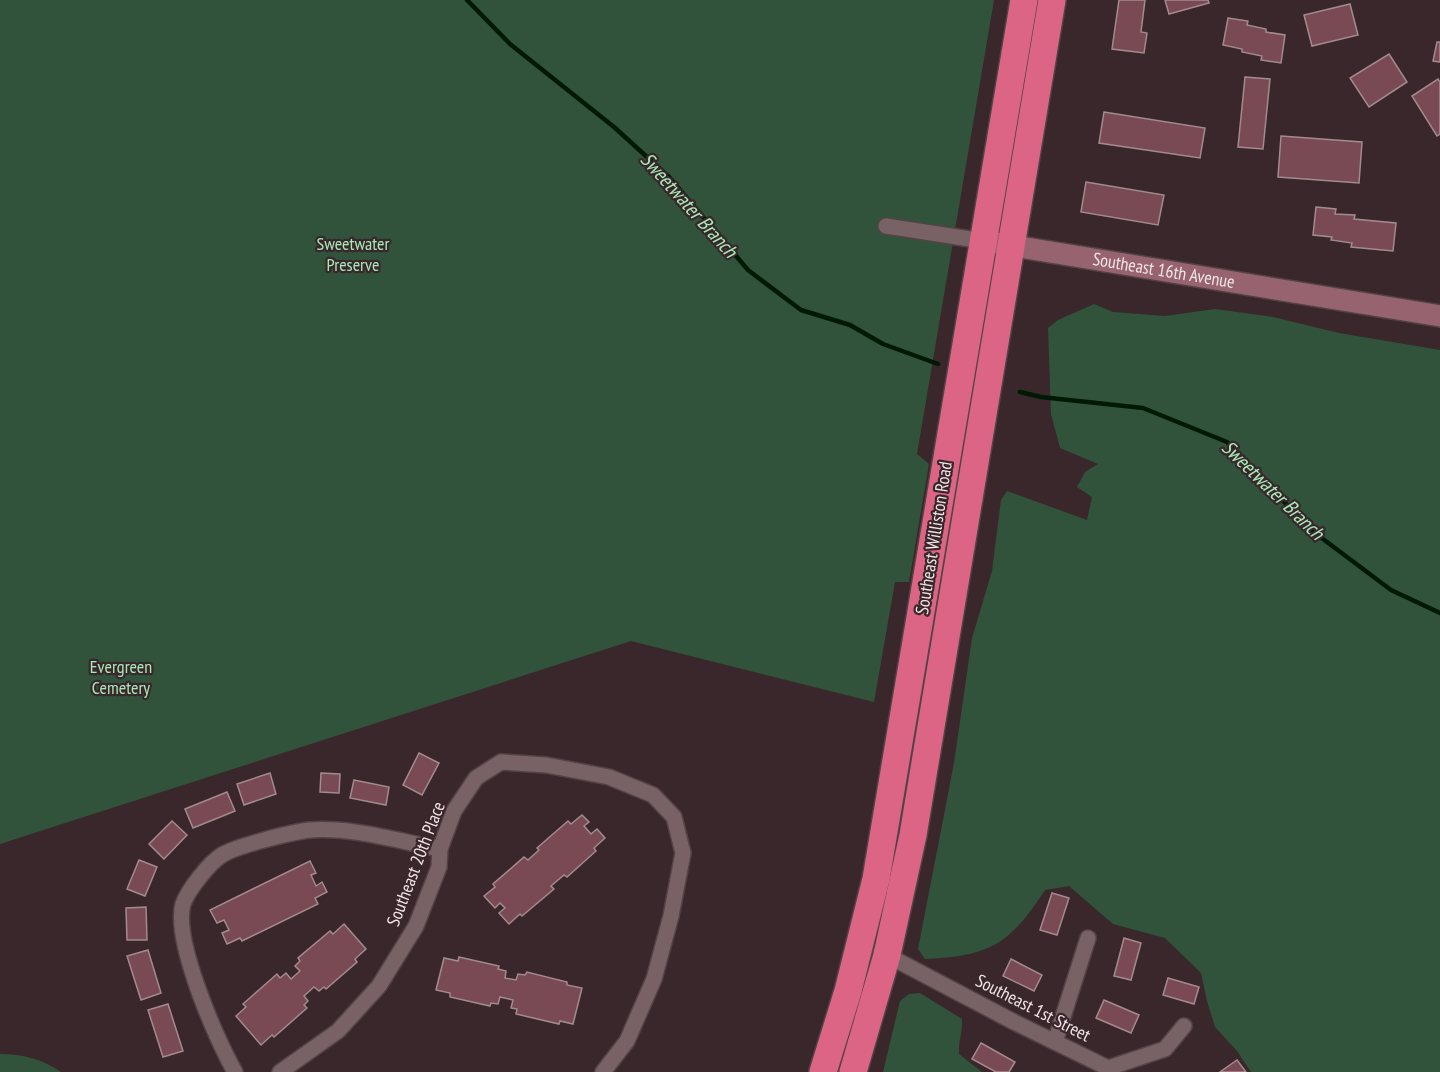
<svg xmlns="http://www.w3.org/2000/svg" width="1440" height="1072" font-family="'PT Sans Narrow',sans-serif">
  <rect width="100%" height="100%" fill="#3a272b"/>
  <!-- green -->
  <g fill="#31533b">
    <path d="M0 0H994L917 454 929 464 909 582H895L874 702 631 641 0 844Z"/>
    <path d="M1094 304 1113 312 1165 316 1215 309 1273 317 1339 333 1440 350V1072H1251L1237 1051 1215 1027 1207 1001 1201 973 1165 938 1113 924 1069 886 1045 890C1009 945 990 956 925 959L918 949 954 763 972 638 992 571 1001 500 1007 491 1087 520 1092 497 1077 487 1085 472 1098 464 1060 448 1051 414 1048 328 1058 320Z"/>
    <path d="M920 993 962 1019C963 1032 958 1041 959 1054L982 1072H883L900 1001 909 994Z"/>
    <path d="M0 1054C23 1054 42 1059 61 1072H0Z"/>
  </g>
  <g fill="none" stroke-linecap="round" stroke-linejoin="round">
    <!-- stream -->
    <g stroke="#001906" stroke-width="4.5">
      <path d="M467 0 510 44 614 127 669 177 748 270 801 310 850 325 883 344 938 364"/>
      <path d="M1020 392 1041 397 1143 408 1227 442 1311 530 1391 590 1440 613"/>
    </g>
  </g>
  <!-- building -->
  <g fill="#794954" stroke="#a28b8f" stroke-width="1.5">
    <path d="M1119 0H1145L1141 32 1147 33 1144 53 1112 49Z"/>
    <path d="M1165 0H1208L1209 3 1169 14Z"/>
    <path d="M1350 4 1358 35 1312 46 1304 15Z"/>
    <path d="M1228 18 1248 21 1247 25 1266 29V32L1285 35 1281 63 1261 60 1262 56 1242 52V49L1223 45Z"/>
    <path d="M1437 42H1440V62L1433 61Z"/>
    <path d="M1389 54 1407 82 1369 107 1350 78Z"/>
    <path d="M1245 77 1270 79 1263 149 1238 147Z"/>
    <path d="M1438 79 1440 82V134L1437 136 1412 96Z"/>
    <path d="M1104 112 1205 128 1200 158 1099 143Z"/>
    <path d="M1281 136 1362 142 1359 183 1278 177Z"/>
    <path d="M1086 182 1164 195 1158 225 1081 212Z"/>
    <path d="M1316 207 1336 209 1335 214 1355 215 1354 219 1396 223 1393 251 1351 247 1352 243 1331 240 1332 237 1313 235Z"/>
    <path d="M419 753 439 763 422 795 403 785Z"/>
    <path d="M270 773 276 794 244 805 237 784Z"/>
    <path d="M321 773 340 774 339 793 320 792Z"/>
    <path d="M354 780 389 787 386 805 350 798Z"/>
    <path d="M227 792 235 811 193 828 185 809Z"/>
    <path d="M582 815 589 822 584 826 591 834 597 829 605 838 594 848 596 851 567 877 564 875 551 886 554 889 522 916 520 914 509 924 499 913 505 908 500 903 495 908 484 896 495 887 493 884 524 857 528 860 539 850 537 848 568 821 571 824Z"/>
    <path d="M172 821 187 835 164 859 149 844Z"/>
    <path d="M139 860 157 867 145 896 127 889Z"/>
    <path d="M310 861 316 873 311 875 316 886 322 882 327 892 315 898 318 904 242 941 240 938 227 944 222 933 229 930 224 920 217 923 210 910Z"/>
    <path d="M1052 893 1069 898 1057 935 1040 930Z"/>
    <path d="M146 907 147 940H127L126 908Z"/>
    <path d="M344 924 366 949 355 959 357 962 326 989 324 987 319 991 314 987 304 996 308 1001 304 1005 307 1008 274 1037 272 1035 261 1045 236 1016 246 1007 243 1004 277 974 280 978 286 973 291 979 300 971 295 966 300 961 298 958 330 931 333 934Z"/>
    <path d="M1124 938 1141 943 1131 980 1114 976Z"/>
    <path d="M148 950 161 993 141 1000 127 956Z"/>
    <path d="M459 957 499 966 498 969 506 971 505 978 516 980 518 974 525 975 527 972 567 982V985L582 988 573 1024 560 1021 559 1024 516 1014 517 1009 511 1008 513 1000 500 997 498 1004 491 1003 490 1006 450 997V993L436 990 444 958 458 961Z"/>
    <path d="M1011 959 1042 975 1034 991 1003 976Z"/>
    <path d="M1168 978 1199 987 1194 1004 1163 995Z"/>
    <path d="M1104 1000 1139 1015 1131 1033 1096 1018Z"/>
    <path d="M168 1004 183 1051 163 1057 148 1010Z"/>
    <path d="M981 1043 1015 1062 1009 1072H996L972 1059Z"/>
    <path d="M1237 1060 1246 1072H1220Z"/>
  </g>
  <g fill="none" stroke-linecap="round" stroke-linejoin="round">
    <defs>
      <g id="street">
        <path d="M886 226 983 241"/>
        <path d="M881 952 1014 1022 1108 1068 1165 1049 1184 1026"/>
        <path d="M1055 1042 1088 938"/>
        <path d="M235 1072C216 1039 173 940 183 904 188 890 209 863 222 855 236 846 292 832 310 830 353 827 398 841 440 849"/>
        <path d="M280 1072 338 1031 379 986 416 926 439 867 440 849 454 811 476 778 501 762 546 765 609 777 653 795 674 817 683 853 671 916 654 979 627 1041 603 1072"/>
      </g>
      <g id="secondary">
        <path id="s1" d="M996 243 1440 316"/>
      </g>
      <g id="highway">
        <path d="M823 1072 848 991 876 879 1024 0"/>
        <path d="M853 1072 887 955 913 835 1052 0"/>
      </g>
    </defs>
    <!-- street casing -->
    <use href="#street" stroke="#534346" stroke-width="18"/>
    <!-- secondary casing -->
    <use href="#secondary" stroke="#534346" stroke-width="24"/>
    <!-- highway casing -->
    <use href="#highway" stroke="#534346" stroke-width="30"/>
    <!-- street -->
    <use href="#street" stroke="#786266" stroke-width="15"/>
    <!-- secondary -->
    <use href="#secondary" stroke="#96636f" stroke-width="21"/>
    <!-- highway -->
    <use href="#highway" stroke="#dc6585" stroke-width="27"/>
  </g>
  <g text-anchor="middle" stroke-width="4.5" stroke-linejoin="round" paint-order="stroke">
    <!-- park labels -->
    <g font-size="18" fill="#a5eab9" stroke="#3a272b">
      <text x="353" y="250">Sweetwater<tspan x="353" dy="21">Preserve</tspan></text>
      <text x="121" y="673">Evergreen<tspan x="121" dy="21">Cemetery</tspan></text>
    </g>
    <!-- street labels -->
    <g font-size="18" fill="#f1e4e6" stroke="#3a272b">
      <text dy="6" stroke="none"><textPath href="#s1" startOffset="170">Southeast 16th Avenue</textPath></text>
      <text transform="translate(934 538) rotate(-81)" y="6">Southeast Williston Road</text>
      <text transform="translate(416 864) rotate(-69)" y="6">Southeast 20th Place</text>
      <text transform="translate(1033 1008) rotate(27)" y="6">Southeast 1st Street</text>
    </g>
    <!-- water labels -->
    <g font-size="20" font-style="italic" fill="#a6ebb9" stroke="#3a272b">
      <text transform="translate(689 205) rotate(48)" y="7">Sweetwater Branch</text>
      <text transform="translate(1273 490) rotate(44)" y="7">Sweetwater Branch</text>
    </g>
  </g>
</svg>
